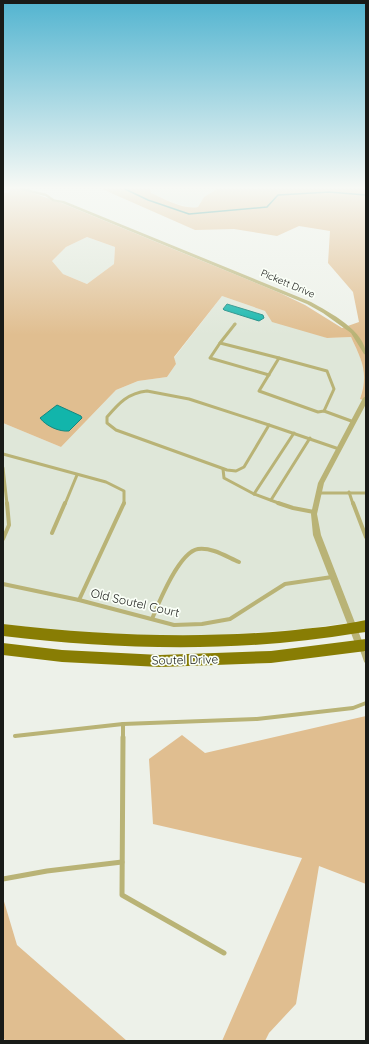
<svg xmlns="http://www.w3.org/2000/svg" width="369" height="1044" font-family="Quicksand,sans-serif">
  <rect width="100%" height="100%" fill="#edf1e9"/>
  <!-- built -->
  <g fill="#dfe7d9">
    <path d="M150 189H217L204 197 198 207 192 208 174 203 151 193Z"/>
    <path d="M87 237 115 247 114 264 87 284 63 274 52 261 66 247Z"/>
    <path d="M222 296 265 311 327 338 351 337 360 357 366 376 360 399 366 401V620L305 629 222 635 169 636 71 632 3 624V423L61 447 116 390 138 381 167 377 176 364 174 358Z"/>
  </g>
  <!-- green -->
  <g fill="#e0be90" fill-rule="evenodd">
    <path d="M10 189H22L64 204 280 293 305 305 342 328 359 322 353 292 328 263 330 231 299 226 277 236 234 229 195 230 102 189H150L151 193C165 199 183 210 198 207L204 197 217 189H366V401L360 399C369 373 362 361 351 337L327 338 272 322 265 311 222 296 174 357 176 364 167 377 138 381 116 390 61 447 3 423V193H9ZM87 237 115 247 114 264 87 284 63 274 52 261 66 247Z"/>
    <path d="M366 716V884L319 866 296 1004 269 1033 265 1041H222L302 858 153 824 149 759 182 735 205 753Z"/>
    <path d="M3 898 17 945 127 1041H6L3 1038Z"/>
  </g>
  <!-- water -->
  <g fill="#12b5ab" stroke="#14877f">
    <path d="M227 304 263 315 264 318 259 321 224 310 223 309Z"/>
    <path d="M57 405 81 416 82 418 69 431C59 432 46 426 40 418Z"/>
  </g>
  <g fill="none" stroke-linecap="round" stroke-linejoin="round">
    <!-- stream -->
    <path stroke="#14877f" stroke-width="1.5" d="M125 189 148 200 189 214 267 207 278 195 329 192 366 195"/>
    <!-- service-far3 -->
    <g stroke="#b9b376" stroke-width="2.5">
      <path d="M22 189 46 195 53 200"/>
      <path d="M234 325 235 324"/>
    </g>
    <!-- service-far2 -->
    <g stroke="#b9b376" stroke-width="3">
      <path d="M235 324 220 343 279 358"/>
      <path d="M220 343 210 358 269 375"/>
      <path d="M279 358 327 371 334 389 324 411 318 412 259 391Z"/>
      <path d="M147 391 189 399 269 425 244 467 236 471 227 470 116 430 107 423V417C119 403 128 393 147 391Z"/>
      <path d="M324 411 354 422"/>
      <path d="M269 425 339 449"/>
      <path d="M3 454 106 482 124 491V504"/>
      <path d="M3 468 7 504"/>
      <path d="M223 469 224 478 254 494"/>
      <path d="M349 492 353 504"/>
      <path d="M319 493H366"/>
      <path d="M271 500 310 438"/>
      <path d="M65 504 77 475"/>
      <path d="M281 504 254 494 294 433"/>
    </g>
    <!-- service-far1 -->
    <g stroke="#b9b376" stroke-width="4">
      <path d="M124 503 79 600 174 625 202 624 230 619 285 584 332 577"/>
      <path d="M278 503 293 508 314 512"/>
      <path d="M353 503 366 537"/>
      <path d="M52 533 65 503"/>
      <path d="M3 539 9 525 7 503"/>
      <path d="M3 584 79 600"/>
      <path d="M152 619C159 602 179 552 198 549 212 547 227 557 239 562"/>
      <path d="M361 647 366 661"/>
      <path d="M15 736 123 724 257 719 353 708 366 703"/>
      <path d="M123 738V724"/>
    </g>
    <!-- service -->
    <g stroke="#b9b376" stroke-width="5">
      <path d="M123 737 122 895 224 953"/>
      <path d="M3 879 47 871 122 862"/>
    </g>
    <!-- minor -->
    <g fill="#b9b376" fill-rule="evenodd">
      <path d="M52 199 64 201 311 302C329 312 366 331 366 355L364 354 351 333 323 313 307 304 62 203 52 201Z"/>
      <path d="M366 396V404L324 483 317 514 321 535 364 646 363 649 360 650 357 649 356 646 313 535 311 514 318 483 363 398Z"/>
    </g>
    <!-- primary -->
    <g fill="#887d04" fill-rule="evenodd">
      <path d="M366 620V632L358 633C240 653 121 650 3 636V624C97 635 190 639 285 631 312 628 339 626 366 620Z"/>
      <path d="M366 639V651L271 663 160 667 62 662 3 655V643L62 650 160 655 271 651Z"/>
    </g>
  </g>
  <!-- sky -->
  <linearGradient id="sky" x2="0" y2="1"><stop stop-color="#52b4d0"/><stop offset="0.56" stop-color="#f7f9f5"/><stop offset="1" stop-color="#f7f9f5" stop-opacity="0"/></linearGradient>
  <rect width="369" height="335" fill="url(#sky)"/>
  <g text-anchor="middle" stroke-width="3.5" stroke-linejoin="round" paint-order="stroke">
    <!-- far-street labels -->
    <g font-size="10" fill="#191b18" stroke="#fafff7">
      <text transform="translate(288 283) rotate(23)" y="4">Pickett Drive</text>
    </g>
    <!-- street labels -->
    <g font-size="12" fill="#191b18" stroke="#fafff7">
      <text transform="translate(135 603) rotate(13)" y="4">Old Soutel Court</text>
      <text transform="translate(185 660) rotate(-1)" y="4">Soutel Drive</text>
    </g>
  </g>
  <!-- border -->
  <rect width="369" height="1044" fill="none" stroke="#191b18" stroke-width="8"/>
</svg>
